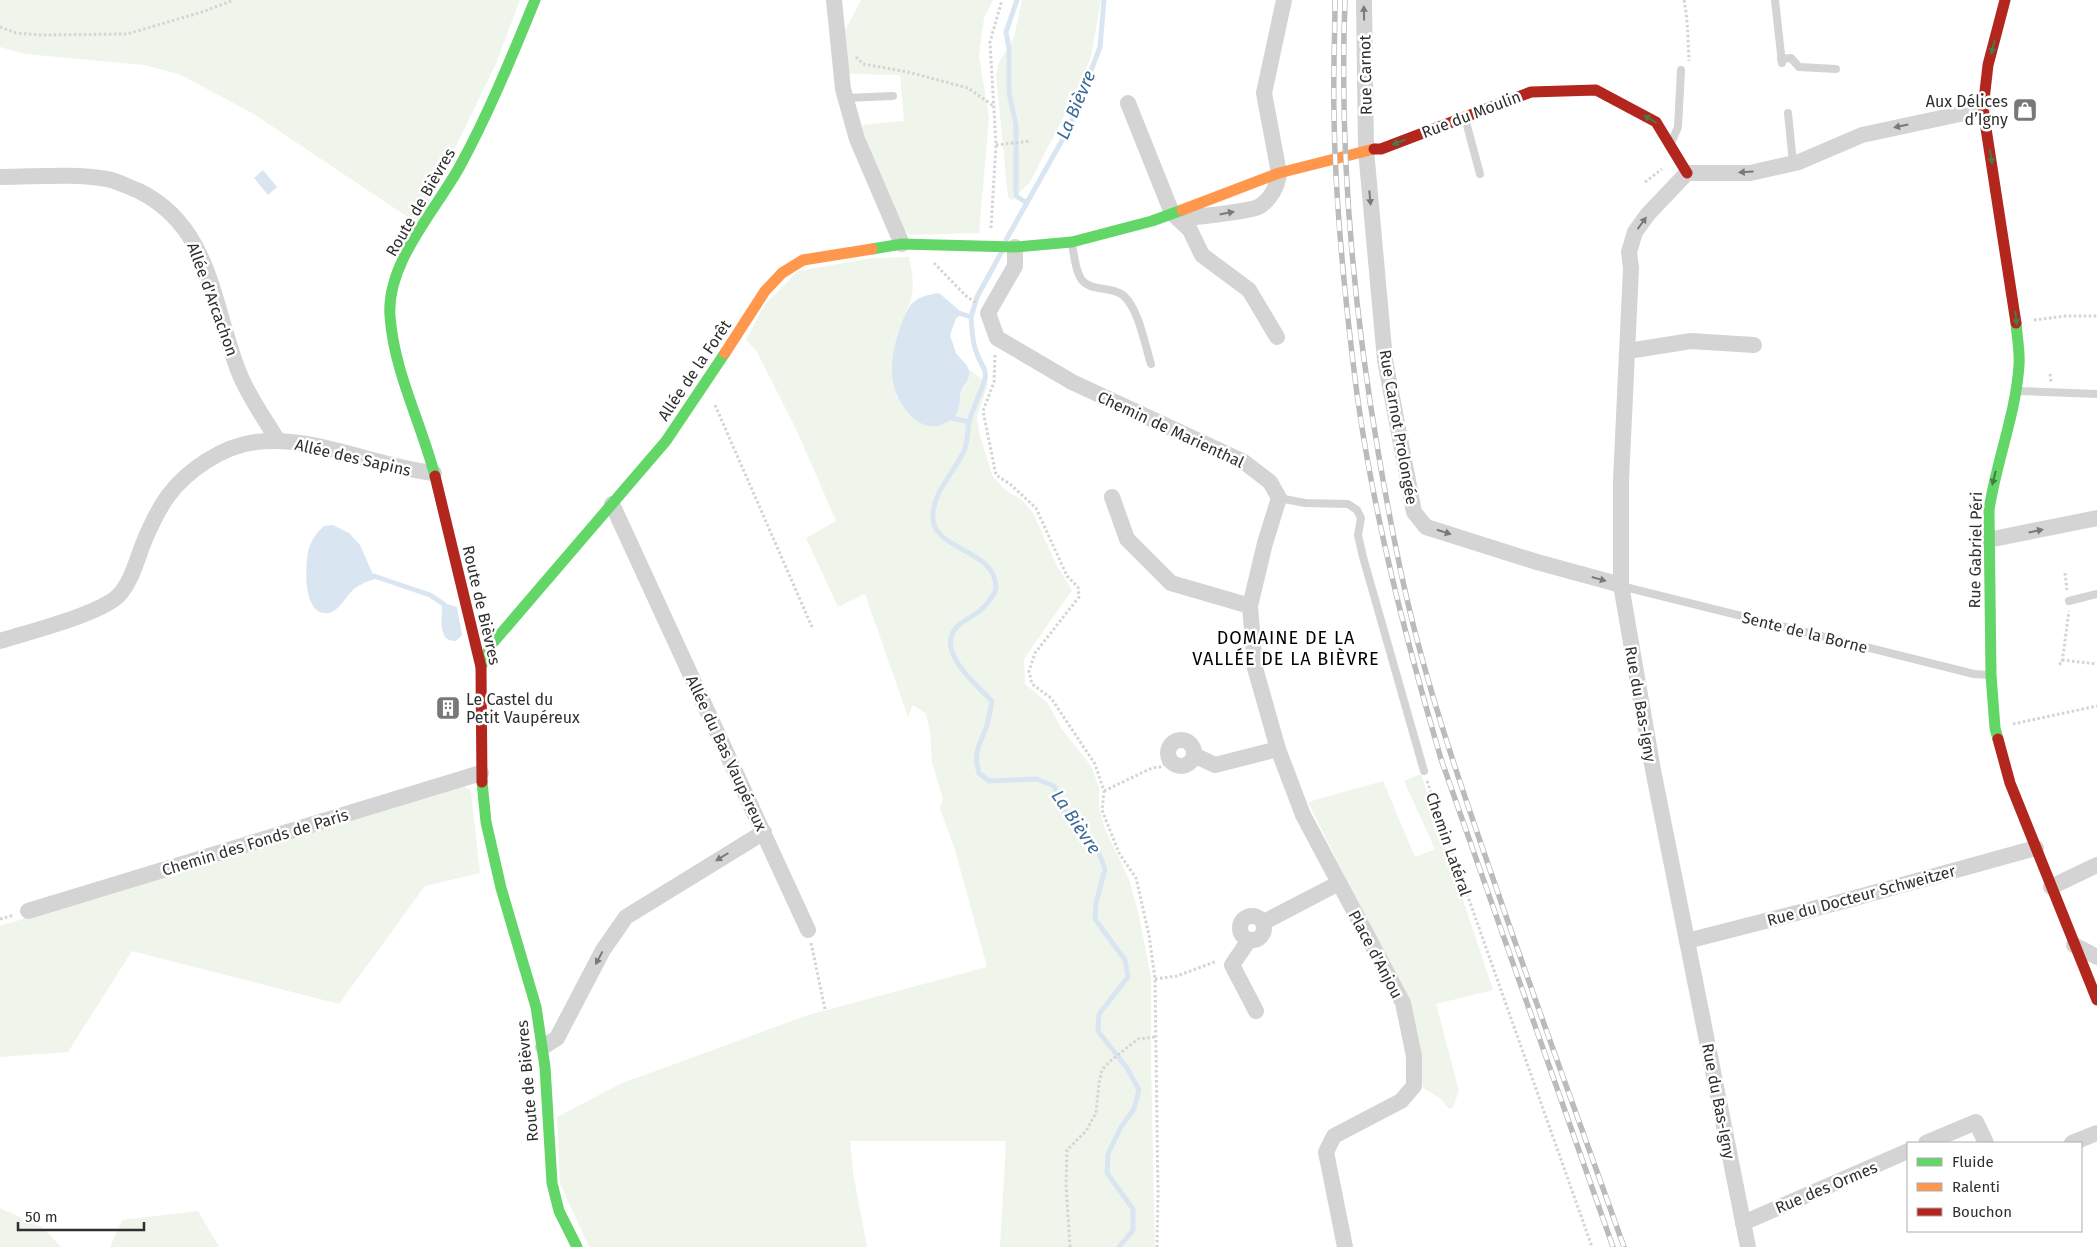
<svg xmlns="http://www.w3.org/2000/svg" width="2097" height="1247" font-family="'Fira Sans',sans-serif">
  <rect width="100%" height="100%" fill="#fff"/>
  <!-- green -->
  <g fill="#f0f5ec">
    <path d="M0 0H520L495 66 418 224 252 113 179 74 144 65 25 54 0 47Z"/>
    <path d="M861 0H993L984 18 979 55 989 118 979 233 910 235 902 228 875 169 862 125 904 121 900 75 848 74 842 36Z"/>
    <path d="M1022 0H1101L1091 57 1075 95 1030 182 1012 200 1008 197 996 75 999 62 1014 37Z"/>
    <path d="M909 257C913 275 916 295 906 311L893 377 897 397 958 410 961 392 969 378V369L988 384 977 417 979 432 992 475 1005 490 1022 500 1033 513 1057 566 1072 590 1024 659 1025 684 1047 702 1062 729 1091 766 1099 787V807L1105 829 1129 879 1139 915 1151 978V1061L1155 1247H1000L1006 1141H850L853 1172 867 1247H589L560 1184 557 1117 620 1084 808 1015 987 967 955 850 940 808 943 799 932 762 930 732 926 714 913 705 908 717 865 594 838 607 806 538 836 521 797 431 757 352 746 340 765 304 798 271 871 258Z"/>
    <path d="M1421 774 1493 990 1436 1004 1459 1091 1453 1107 1449 1109 1441 1099 1423 1088 1418 1046 1360 907 1308 802 1383 781 1415 857 1435 849 1404 781Z"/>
    <path d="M461 784 471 791 480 873 425 886 339 1004 132 951 68 1052 0 1057V926Z"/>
    <path d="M0 1208 42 1227 61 1247H0Z"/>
    <path d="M198 1211 219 1247H110L122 1220Z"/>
  </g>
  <!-- water -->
  <g fill="#d9e6f2">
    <path d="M263 170 277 187 268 195 254 178Z"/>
    <path d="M939 293 959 310 950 335C952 341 954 347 956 353 960 359 968 364 969 371 971 379 964 384 961 391 959 397 961 404 958 410 956 417 951 420 945 423 925 434 906 415 898 397 888 377 892 351 899 331 908 305 911 297 939 293Z"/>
    <path d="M333 525 349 533 360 545 375 579C367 581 361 584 354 589 347 595 339 611 329 613 303 617 305 568 308 552 310 542 317 532 324 526Z"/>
    <path d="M447 604 457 607 462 635 456 641C438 643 442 618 442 606Z"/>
  </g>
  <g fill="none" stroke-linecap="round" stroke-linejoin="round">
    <!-- stream -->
    <g stroke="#d9e6f2" stroke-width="5">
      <path d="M1017 0 1006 32 1009 48V93L1016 125V196L1027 203"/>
      <path d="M1006 240 1069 128 1100 47 1104 0"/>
      <path d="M955 316 959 313 971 317 977 297 1001 253"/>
      <path d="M971 317C972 330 972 343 977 354 980 363 987 369 985 379 981 393 973 407 969 422 967 431 968 442 964 451 954 473 931 494 933 519 935 551 996 549 996 588 996 592 992 597 989 601 982 612 971 616 960 624 931 647 976 685 992 701 990 710 989 720 986 728 979 746 973 753 979 773L989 781 1037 779 1054 786 1063 807 1078 831 1096 845 1105 869 1096 903 1095 919 1125 960 1128 977 1099 1014 1098 1031 1127 1068 1139 1090 1134 1109 1121 1127 1108 1154 1107 1173 1133 1209V1230L1119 1247"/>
      <path d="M948 417 969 422"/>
      <path d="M374 576 430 595 445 605"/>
    </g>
    <!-- path -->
    <g stroke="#d4d4d4" stroke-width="3" stroke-dasharray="2.5 2.5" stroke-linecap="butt">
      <path d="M1684 0C1688 20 1688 41 1689 61"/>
      <path d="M0 27 16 33 41 35 127 34 202 12 234 0"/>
      <path d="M856 57 863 64 908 72 968 88 995 107"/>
      <path d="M996 145 1031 141"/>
      <path d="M1645 182 1662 169"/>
      <path d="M991 228 996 145 990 42 1002 0"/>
      <path d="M934 263 965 295 976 303"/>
      <path d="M2034 320 2066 316H2097"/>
      <path d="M995 355 994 382 983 411 996 475 1010 484 1036 508 1067 576 1078 587 1079 597 1035 653 1029 671 1032 684 1051 698 1095 764 1104 791 1102 810 1119 853 1136 878 1149 935 1155 979 1158 1193 1157 1247"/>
      <path d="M2050 374 2051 382"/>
      <path d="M715 405 812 627"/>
      <path d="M2065 573 2067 590"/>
      <path d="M2062 660 2097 664"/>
      <path d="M2059 664 2062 663 2069 611"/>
      <path d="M2013 724 2097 706"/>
      <path d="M1427 781 1592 1247"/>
      <path d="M1104 791 1152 768 1160 767 1170 760"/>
      <path d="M0 919 14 915"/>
      <path d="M811 943 825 1009"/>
      <path d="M1155 979 1177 976 1217 961"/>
      <path d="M1070 1247 1066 1184 1067 1150 1086 1131 1096 1113 1099 1083 1102 1070 1109 1062 1138 1039 1155 1037"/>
    </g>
    <!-- lane -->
    <g stroke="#d4d4d4" stroke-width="8">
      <path d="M1775 0 1782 63"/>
      <path d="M1781 59 1791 58 1799 67 1836 69"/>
      <path d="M846 98 893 96"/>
      <path d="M1788 113 1793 163"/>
      <path d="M1465 118 1480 174"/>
      <path d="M1672 141 1678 127 1681 70"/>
      <path d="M1072 244C1074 254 1075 268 1080 277 1088 293 1112 285 1124 296 1139 310 1145 345 1151 364"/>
      <path d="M2018 391 2097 394"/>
      <path d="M1279 498 1305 503 1348 504 1357 510 1361 518 1358 535 1363 557 1424 771"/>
      <path d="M1621 586 1974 674 1989 675"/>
      <path d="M2069 601 2097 594"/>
    </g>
    <!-- street -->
    <g stroke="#d4d4d4" stroke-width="16">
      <path d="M834 0 843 89 857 139 902 244"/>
      <path d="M1364 0 1366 150 1385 360 1414 512 1426 527 1537 562 1621 585"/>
      <path d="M1128 103 1172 213 1190 230 1202 255 1249 290 1277 337"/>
      <path d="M0 177C35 177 72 173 107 179 118 181 128 187 139 191 213 228 212 307 240 375 250 399 265 419 278 441"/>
      <path d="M1179 219C1193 217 1251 212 1260 206 1271 199 1278 185 1279 173L1264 93 1284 0"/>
      <path d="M1015 247V266L988 313 997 338 1072 382 1244 462 1270 482 1279 498 1265 543 1250 606 1255 668 1278 749 1303 815 1403 1003 1414 1056V1086L1401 1101 1334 1136 1326 1152 1345 1247"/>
      <path d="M1628 351 1691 341 1754 345"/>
      <path d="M1112 497 1127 539 1171 583 1250 606"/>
      <path d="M612 504 808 930"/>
      <path d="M1988 540 2097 518"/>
      <path d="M0 641C28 632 101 614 119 595 131 582 137 560 143 544 150 527 157 511 168 496 187 470 223 446 256 442 315 435 375 467 434 473"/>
      <circle cx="1181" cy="753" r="13"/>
      <path d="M1194 755 1215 765 1278 749"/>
      <path d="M2051 887 2097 865"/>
      <path d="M28 911 481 773"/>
      <circle cx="1252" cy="928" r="12"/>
      <path d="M1264 922 1339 883"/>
      <path d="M1249 940 1232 965 1256 1011"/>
      <path d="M1687 941 1844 901 2036 848"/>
      <path d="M2074 945 2097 957"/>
      <path d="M543 1047 557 1038 603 950 626 917 764 832"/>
      <path d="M1926 1143 1976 1122 1986 1143"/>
      <path d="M2072 1143 2097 1133"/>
      <path d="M1743 1223 1908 1151"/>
      <path d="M1748 1247 1653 770 1621 585V480L1631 268 1629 252 1635 232 1648 214 1687 173H1750L1799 162 1862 135 1983 109"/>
    </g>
    <!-- fast -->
    <g stroke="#63d668" stroke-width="11">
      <path d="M872 249 902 244 1015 247 1072 242 1152 221 1182 210"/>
      <path d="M435 476C421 422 394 372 390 316 386 263 436 210 460 166 489 113 512 56 535 0"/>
      <path d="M481 667 491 645 666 441 725 353"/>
      <path d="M1998 739 1995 728 1991 675 1989 510C1996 462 2016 414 2019 365 2020 352 2017 337 2016 323"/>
      <path d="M482 782 486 822 501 888 536 1007 545 1067 552 1183 559 1211 577 1247"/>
    </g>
    <!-- slow -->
    <g stroke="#ff974d" stroke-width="11">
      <path d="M1182 210 1279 173 1374 149"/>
      <path d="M725 353 765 291 782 273 803 260 872 249"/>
    </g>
    <!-- jam -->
    <g stroke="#b3261e" stroke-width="11">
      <path d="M2005 0 1988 65 1983 109 2016 323"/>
      <path d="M1374 149H1381L1531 92 1596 90 1656 122 1687 173"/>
      <path d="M435 476 481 667 482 782"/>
      <path d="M1998 739 2010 783 2097 1000"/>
    </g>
    <defs>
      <g id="rail">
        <path d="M1335 0C1335 37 1333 75 1334 112 1335 206 1345 301 1357 394 1374 518 1406 639 1441 759L1613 1247"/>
        <path d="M1345 0C1339 153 1353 306 1379 457 1390 521 1402 585 1419 647 1441 730 1470 812 1498 893 1539 1012 1582 1129 1624 1247"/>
      </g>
    </defs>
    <!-- rail casing -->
    <use href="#rail" stroke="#bbb" stroke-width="5.5"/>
    <!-- rail -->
    <use href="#rail" stroke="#fff" stroke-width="4" stroke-dasharray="11" stroke-linecap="butt"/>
  </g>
  <!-- one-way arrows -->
  <defs><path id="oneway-solid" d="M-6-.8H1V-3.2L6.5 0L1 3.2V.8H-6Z" transform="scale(1.25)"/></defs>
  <g fill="#797979">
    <use href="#oneway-solid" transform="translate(1364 13) rotate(-91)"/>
    <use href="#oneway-solid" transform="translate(1901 126) rotate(168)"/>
    <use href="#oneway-solid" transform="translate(1746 172) rotate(176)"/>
    <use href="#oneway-solid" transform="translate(1370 198) rotate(85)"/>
    <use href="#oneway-solid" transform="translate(1227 213) rotate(-11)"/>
    <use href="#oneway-solid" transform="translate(1642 223) rotate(-54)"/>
    <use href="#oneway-solid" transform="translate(2036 531) rotate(-12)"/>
    <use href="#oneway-solid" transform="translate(1444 532) rotate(18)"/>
    <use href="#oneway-solid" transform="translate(1599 579) rotate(16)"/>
    <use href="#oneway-solid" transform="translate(722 857) rotate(148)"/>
    <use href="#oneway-solid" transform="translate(599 958) rotate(118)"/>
  </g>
  <g fill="#467a49">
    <use href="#oneway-solid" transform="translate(1993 47) rotate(104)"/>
    <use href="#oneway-solid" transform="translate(1650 119) rotate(-149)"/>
    <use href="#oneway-solid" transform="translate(1399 142) rotate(159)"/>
    <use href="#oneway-solid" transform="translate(1991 157) rotate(81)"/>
    <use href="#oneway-solid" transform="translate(2016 318) rotate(83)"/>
    <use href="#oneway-solid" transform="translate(1994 478) rotate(104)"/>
  </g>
  <!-- icons -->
  <defs>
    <symbol id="shop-square" viewBox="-11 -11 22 22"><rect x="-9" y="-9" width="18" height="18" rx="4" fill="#787878" stroke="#fff"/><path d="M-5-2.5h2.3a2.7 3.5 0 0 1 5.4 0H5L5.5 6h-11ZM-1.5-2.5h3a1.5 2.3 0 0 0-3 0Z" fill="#fff"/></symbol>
    <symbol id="building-square" viewBox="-11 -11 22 22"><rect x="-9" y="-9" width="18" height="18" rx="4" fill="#787878" stroke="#fff"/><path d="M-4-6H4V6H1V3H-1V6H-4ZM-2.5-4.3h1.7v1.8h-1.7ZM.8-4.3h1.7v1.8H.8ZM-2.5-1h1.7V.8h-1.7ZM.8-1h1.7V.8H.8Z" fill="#fff"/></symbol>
  </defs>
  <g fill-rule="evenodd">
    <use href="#shop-square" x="2011" y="96" width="28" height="28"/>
    <use href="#building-square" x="434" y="694" width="28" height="28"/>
  </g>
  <g text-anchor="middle" stroke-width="5" stroke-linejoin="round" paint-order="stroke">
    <!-- street labels -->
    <g font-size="16" fill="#2f2f2f" stroke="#fff">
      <text transform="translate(1365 75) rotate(-91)" y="6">Rue Carnot</text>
      <text transform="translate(1471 114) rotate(-21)" y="6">Rue du Moulin</text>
      <text transform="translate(420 202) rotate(-60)" y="6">Route de Bièvres</text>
      <text transform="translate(213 299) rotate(70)" y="6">Allée d'Arcachon</text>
      <text transform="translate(694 370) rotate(-56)" y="6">Allée de la Forêt</text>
      <text transform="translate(1399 427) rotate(80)" y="6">Rue Carnot Prolongée</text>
      <text transform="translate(1171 429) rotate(25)" y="6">Chemin de Marienthal</text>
      <text transform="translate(353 457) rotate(13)" y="6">Allée des Sapins</text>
      <text transform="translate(1975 550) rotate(-89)" y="6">Rue Gabriel Péri</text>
      <text transform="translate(482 605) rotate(77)" y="6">Route de Bièvres</text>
      <text transform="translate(1805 632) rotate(14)" y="6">Sente de la Borne</text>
      <text transform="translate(1641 704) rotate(80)" y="6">Rue du Bas-Igny</text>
      <text transform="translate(727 753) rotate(65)" y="6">Allée du Bas Vaupéreux</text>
      <text transform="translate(255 842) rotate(-17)" y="6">Chemin des Fonds de Paris</text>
      <text transform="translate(1449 844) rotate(71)" y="6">Chemin Latéral</text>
      <text transform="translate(1861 895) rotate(-15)" y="6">Rue du Docteur Schweitzer</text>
      <text transform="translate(1376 954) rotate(62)" y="6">Place d'Anjou</text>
      <text transform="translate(527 1081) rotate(-95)" y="6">Route de Bièvres</text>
      <text transform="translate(1719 1101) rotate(79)" y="6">Rue du Bas-Igny</text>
      <text transform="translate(1826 1187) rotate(-23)" y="6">Rue des Ormes</text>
    </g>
    <!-- poi labels -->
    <g font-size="16" fill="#2f2f2f" stroke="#fff" text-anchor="end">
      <text x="2008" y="107">Aux Délices<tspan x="2008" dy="18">d’Igny</tspan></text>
      <text x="466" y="705" text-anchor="start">Le Castel du<tspan x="466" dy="18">Petit Vaupéreux</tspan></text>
    </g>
    <!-- water labels -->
    <g font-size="18" font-style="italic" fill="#3a6a95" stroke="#fff">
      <text transform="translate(1076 105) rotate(-67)" y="6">La Bièvre</text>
      <text transform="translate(1076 822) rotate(56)" y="6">La Bièvre</text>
    </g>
    <!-- neighbourhood labels -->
    <g font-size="18" letter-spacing="1" fill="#000" stroke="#fff">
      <text x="1286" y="644">DOMAINE DE LA<tspan x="1286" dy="21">VALLÉE DE LA BIÈVRE</tspan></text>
    </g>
  </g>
  <!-- legend -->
  <rect x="1907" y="1142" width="175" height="90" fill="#ffffff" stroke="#acacac"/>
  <rect x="1917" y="1158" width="25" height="8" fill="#63d668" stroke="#acacac"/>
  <text x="1952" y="1167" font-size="15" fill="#2f2f2f">Fluide</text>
  <rect x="1917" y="1183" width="25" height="8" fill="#ff974d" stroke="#acacac"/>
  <text x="1952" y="1192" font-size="15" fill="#2f2f2f">Ralenti</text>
  <rect x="1917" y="1208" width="25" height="8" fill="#b3261e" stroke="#acacac"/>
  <text x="1952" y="1217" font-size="15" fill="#2f2f2f">Bouchon</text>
  <!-- scale -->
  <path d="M18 1222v8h126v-8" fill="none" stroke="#2f2f2f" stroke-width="2.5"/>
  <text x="25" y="1222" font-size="15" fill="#2f2f2f" stroke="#ffffff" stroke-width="4" paint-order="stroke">50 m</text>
</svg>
